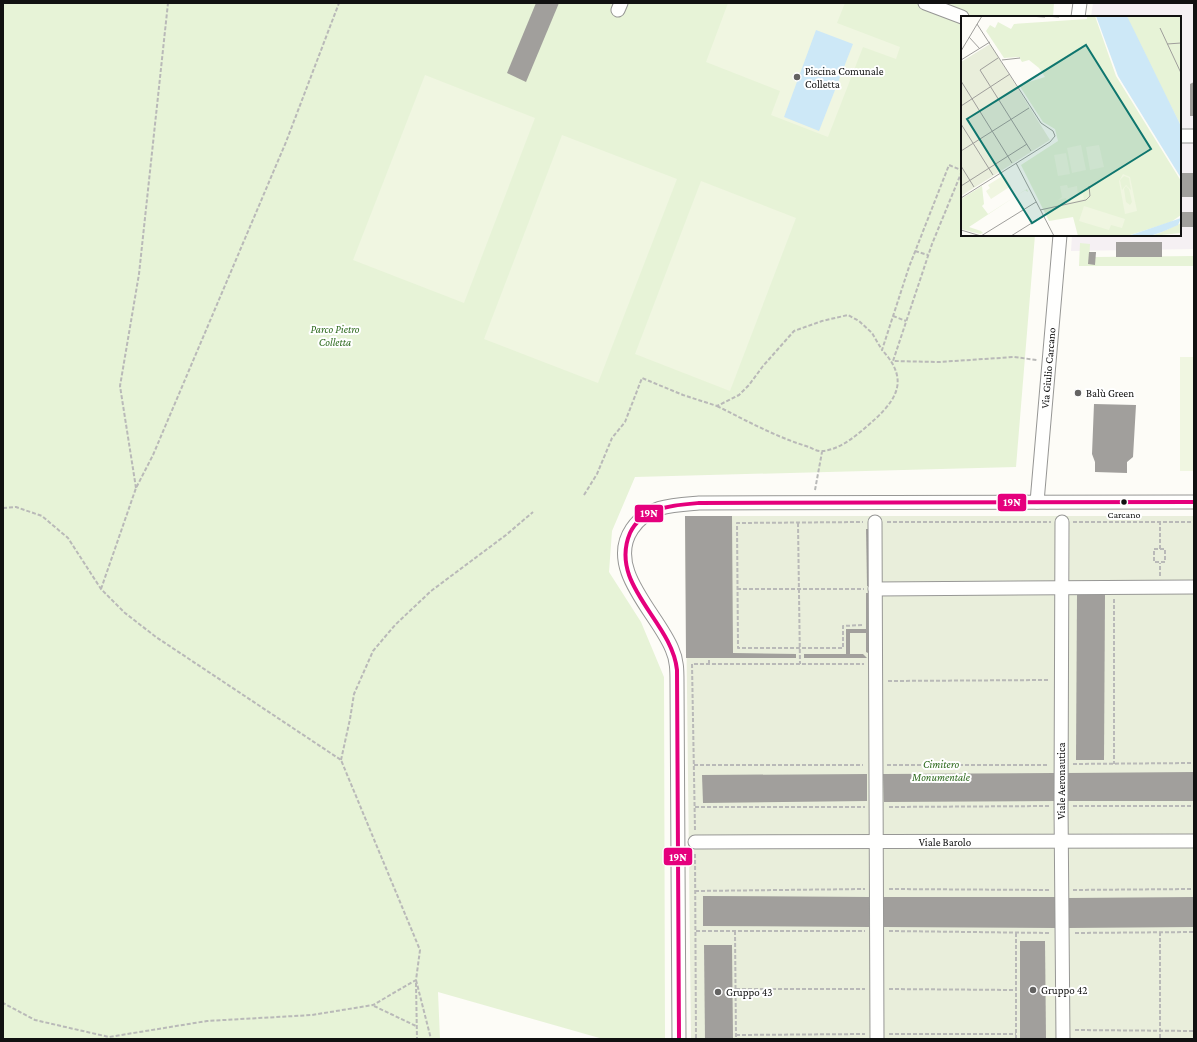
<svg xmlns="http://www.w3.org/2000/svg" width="1197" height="1042" font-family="'Crimson Pro',serif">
  <rect width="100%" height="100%" fill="#fdfcf7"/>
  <!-- industrial -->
  <path fill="#f5f0f3" d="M1093 3H1194V249L1071 251 1072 235H1180V17H1091Z"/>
  <!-- green -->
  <g fill="#e7f3d7">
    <path d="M3 3H1054L1053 17H962V235H1035L1016 467 635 477 612 531 609 572 641 622 664 677 665 1039H603L438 992 440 1039H3Z"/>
    <path d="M1080 243 1090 244 1089 264H1095V257L1194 256V266H1079Z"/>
  </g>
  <!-- cemetery -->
  <path fill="#e9eedb" d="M685 516H1194V1039H691Z"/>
  <!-- pitch -->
  <g fill="#f0f6e1">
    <path d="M728 3H845L837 23 900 47 896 59 863 47 828 137 771 115 780 91 706 62Z"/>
    <path d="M425 75 535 118 464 303 353 260Z"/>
    <path d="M562 135 677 179 598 383 484 339Z"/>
    <path d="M701 181 796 218 730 391 635 354Z"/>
    <rect x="1180" y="357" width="14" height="114"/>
  </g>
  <!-- water -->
  <path fill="#cde8f7" d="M816 30 853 44 819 131 784 117Z"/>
  <!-- building -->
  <g fill="#a19f9c">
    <path d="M536 3H559L526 82 507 73Z"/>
    <path d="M1194 82V116H1190V84Z"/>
    <rect x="1180" y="173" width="14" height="24"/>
    <rect x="1180" y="212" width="14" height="15"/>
    <rect x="1116" y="242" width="46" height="15"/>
    <path d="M1089 252H1096L1095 265 1088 264Z"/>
    <path d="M1094 404 1136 405 1133 457 1127 462V473L1095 472V462L1092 454Z"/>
    <path d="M685 516H732L733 653 796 654V658H686Z"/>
    <path d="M866 529H869L870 586H867Z"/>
    <path d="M866 593H870V654L866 652V633H850V654H863L867 658H804V654H846V629H866Z"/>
    <path d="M1077 594H1105L1104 760H1076Z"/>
    <path d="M1194 772V801H1068L1067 773Z"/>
    <path d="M1054 773 1055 801 884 802 883 774Z"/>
    <path d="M867 774V801L703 803 702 775Z"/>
    <path d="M703 896 869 897V927L703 926Z"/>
    <path d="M883 897H1056V928L883 927Z"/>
    <path d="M1194 897V927L1068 928V898Z"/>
    <path d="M1020 941H1045L1046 1039H1020Z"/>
    <path d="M704 945H732L733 1039H705Z"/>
  </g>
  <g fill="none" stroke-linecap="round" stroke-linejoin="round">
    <defs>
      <g id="street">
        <path d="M925 3 962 17"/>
        <path d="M618 10 621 3"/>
        <path d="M1078 17 1080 3"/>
        <path d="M1180 136H1194"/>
        <path d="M1037 502 1060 235"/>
        <path d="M875 522 877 1039"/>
        <path d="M1062 522 1061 806 1063 1039"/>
        <path d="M875 589 1194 587"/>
        <path d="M695 842 1194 841"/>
        <path d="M679 1039 677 682C677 671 677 660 672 649 658 614 605 569 632 529 648 505 673 505 699 503L1194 502"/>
      </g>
    </defs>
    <!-- street casing -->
    <use href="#street" stroke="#979795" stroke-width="15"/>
    <!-- path -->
    <g stroke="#b9b9b8" stroke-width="2" stroke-dasharray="4 2" stroke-linecap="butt">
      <path d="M962 171 932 244 893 361 939 362 1014 357 1037 360"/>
      <path d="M915 251 928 255"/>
      <path d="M893 316 906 321"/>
      <path d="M717 406C747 421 776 437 809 447 813 449 819 452 823 451 840 449 853 438 865 428 893 404 913 383 882 350"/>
      <path d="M136 488 120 386 139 274 168 3"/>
      <path d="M815 490 822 452"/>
      <path d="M584 495 597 474 612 438 625 422 642 378 683 395 717 406 739 395 749 385 763 366 794 331 822 321 848 315 859 321 872 333 882 350 909 267 949 165 961 170 962 169"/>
      <path d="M3 508 16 507 42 516 68 538 101 589 125 613 156 637 341 760 420 950 416 980 373 1005 312 1015 207 1021 109 1037 35 1020 3 1003"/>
      <path d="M887 522H1051"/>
      <path d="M1073 522H1194"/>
      <path d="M798 523 800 664"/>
      <rect x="1154" y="549" width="11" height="13"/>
      <path d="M1160 549V522"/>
      <path d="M1160 576V563"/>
      <path d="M101 589 136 488 153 455 286 142 339 3"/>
      <path d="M737 589H864"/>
      <path d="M1114 599V764"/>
      <path d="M862 625 843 626V648H738L737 523 863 522"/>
      <path d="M709 664V658"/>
      <path d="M888 681 1050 680"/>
      <path d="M341 760 350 719 354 694 373 651 395 625 431 591 506 535 533 512"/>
      <path d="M1073 764 1194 763"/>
      <path d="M694 765H863"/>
      <path d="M887 765H1049"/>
      <path d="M1073 806H1194"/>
      <path d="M695 807H865"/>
      <path d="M889 807 1049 806"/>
      <path d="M695 830 692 664H864"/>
      <path d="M695 854 696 1039"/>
      <path d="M889 889 1049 890"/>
      <path d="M1073 890 1194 889"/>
      <path d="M695 891 865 889"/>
      <path d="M696 931H865"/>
      <path d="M735 931 736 1039"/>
      <path d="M889 931 1051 933"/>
      <path d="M1160 932V1039"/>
      <path d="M1075 933 1194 932"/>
      <path d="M416 980 431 1039"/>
      <path d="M416 983 417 1039"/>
      <path d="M736 989H865"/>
      <path d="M889 989 1016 990"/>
      <path d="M374 1006 416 1026"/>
      <path d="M1075 1030 1194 1031"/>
      <path d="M889 1034H1016"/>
      <path d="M736 1035 865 1034"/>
      <path d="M1016 1039V932"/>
    </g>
    <!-- street -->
    <use href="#street" stroke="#fffffe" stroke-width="13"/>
    <defs>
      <path id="bus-1" d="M679 1039 677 670C672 621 608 585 630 533 642 507 674 505 699 503L1194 502"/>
    </defs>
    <!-- bus-1 casing -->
    <use href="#bus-1" stroke="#fff" stroke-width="7"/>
    <!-- bus-1 -->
    <use href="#bus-1" stroke="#e5007d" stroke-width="4"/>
  </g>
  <!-- markers -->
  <g fill="#646362" stroke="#fff" stroke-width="1.5">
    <circle cx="797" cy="77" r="4"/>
    <circle cx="1078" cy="393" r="4"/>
    <circle cx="1033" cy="990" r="4"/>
    <circle cx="718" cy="992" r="4"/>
  </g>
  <circle fill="#111" stroke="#fff" stroke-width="1.5" cx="1124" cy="502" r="3.5"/>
  <g text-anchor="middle" stroke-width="4" stroke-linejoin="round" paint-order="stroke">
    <!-- bus labels -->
    <g font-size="10" fill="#111" stroke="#fff">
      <text x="1124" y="518">Carcano</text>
    </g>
    <!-- poi labels -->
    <g font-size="11" fill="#111" stroke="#fff" text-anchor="start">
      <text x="805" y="75">Piscina Comunale<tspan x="805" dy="13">Colletta</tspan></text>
      <text x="1086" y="397">Balù Green</text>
      <text x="1041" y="994">Gruppo 42</text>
      <text x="726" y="996">Gruppo 43</text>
    </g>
    <!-- park labels -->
    <g font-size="11" font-style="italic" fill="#2f6b1f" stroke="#fff">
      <text x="335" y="333">Parco Pietro<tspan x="335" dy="13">Colletta</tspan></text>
      <text x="941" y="768">Cimitero<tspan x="941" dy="13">Monumentale</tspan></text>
    </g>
    <!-- street labels -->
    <g font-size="11" fill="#111" stroke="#fff">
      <text transform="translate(1048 368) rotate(-85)" y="4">Via Giulio Carcano</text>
      <text transform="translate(1061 781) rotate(-90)" y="4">Viale Aeronautica</text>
      <text x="945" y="846">Viale Barolo</text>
    </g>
  </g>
  <!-- overview -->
  <g transform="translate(961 16)">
    <rect width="220" height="220" fill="#fdfcf7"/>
    <path d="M126 0H134L155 60 220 165V199L210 206 166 220H117L112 201 88 205 60 149 97 125 94 113 82 106 58 69 84 61 78 52 68 44 61 46 58 41 43 42 25 15 29 9 34 12 37 6 50 13 53 8 126 3ZM166 0H220V110L168 8ZM21 170 23 188 21 190 27 198 66 173 67 176 64 174 8 211 20 215 22 217 19 218 0 213V183ZM220 207V217L190 220 201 216Z" fill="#e7f3d7"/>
    <path d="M29 28 89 124 0 180V46Z" fill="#e9eedb"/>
    <path d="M120 129 125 154 111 157 106 132ZM138 129 143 151 129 154 125 131ZM105 137 109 158 97 160 93 139ZM162 158 169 161 176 195 164 198 158 165ZM163 160 168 162 170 174 165 169 161 174 159 164ZM165 170 168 173 171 186 169 189 165 186 163 173ZM43 159 50 170 30 183 25 175 29 172 27 169ZM106 169 107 172 116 170 117 179 122 178 123 183 106 187 105 182 97 184 101 181 99 170ZM123 190 164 203 161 212 150 209 148 214 118 205Z" fill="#f0f6e1" fill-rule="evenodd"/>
    <path d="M135 0H166L220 110V162L157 60ZM220 202 217 209 201 216 189 220H167Z" fill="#cde8f7"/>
    <path fill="none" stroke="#9f9e9b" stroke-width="1" d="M67 0 84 1M84 0 98 1M98 0H120M199 12 220 57M8 21 19 33M206 28 220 27M0 35 21 0M37 42 19 54 70 135M0 44 29 26M41 44 59 42M0 65 51 147M0 90 49 58M0 108 32 159M0 135 68 92M55 147 93 220M0 150 13 171M0 170 66 128M0 182 89 126 94 120 92 115 80 107 16 8M79 194 125 184 129 180 128 170M0 214 20 220M20 220 75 186M50 220 82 200"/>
    <path fill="#0f766e" fill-opacity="0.15" stroke="#0f766e" stroke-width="2" d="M125 29 190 133 71 207 6 103Z"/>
    <rect width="220" height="220" fill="none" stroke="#111" stroke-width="2"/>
  </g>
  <g stroke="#fff" stroke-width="1.5">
    <rect x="997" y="493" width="30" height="19" rx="4" fill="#e5007d"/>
    <rect x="634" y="504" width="30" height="19" rx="4" fill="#e5007d"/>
    <rect x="663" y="847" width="30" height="19" rx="4" fill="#e5007d"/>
  </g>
  <g font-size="11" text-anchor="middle" font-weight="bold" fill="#fff">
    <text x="1012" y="506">19N</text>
    <text x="649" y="517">19N</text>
    <text x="678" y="861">19N</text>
  </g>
  <!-- border -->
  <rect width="1197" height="1042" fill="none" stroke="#111111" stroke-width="8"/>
</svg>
